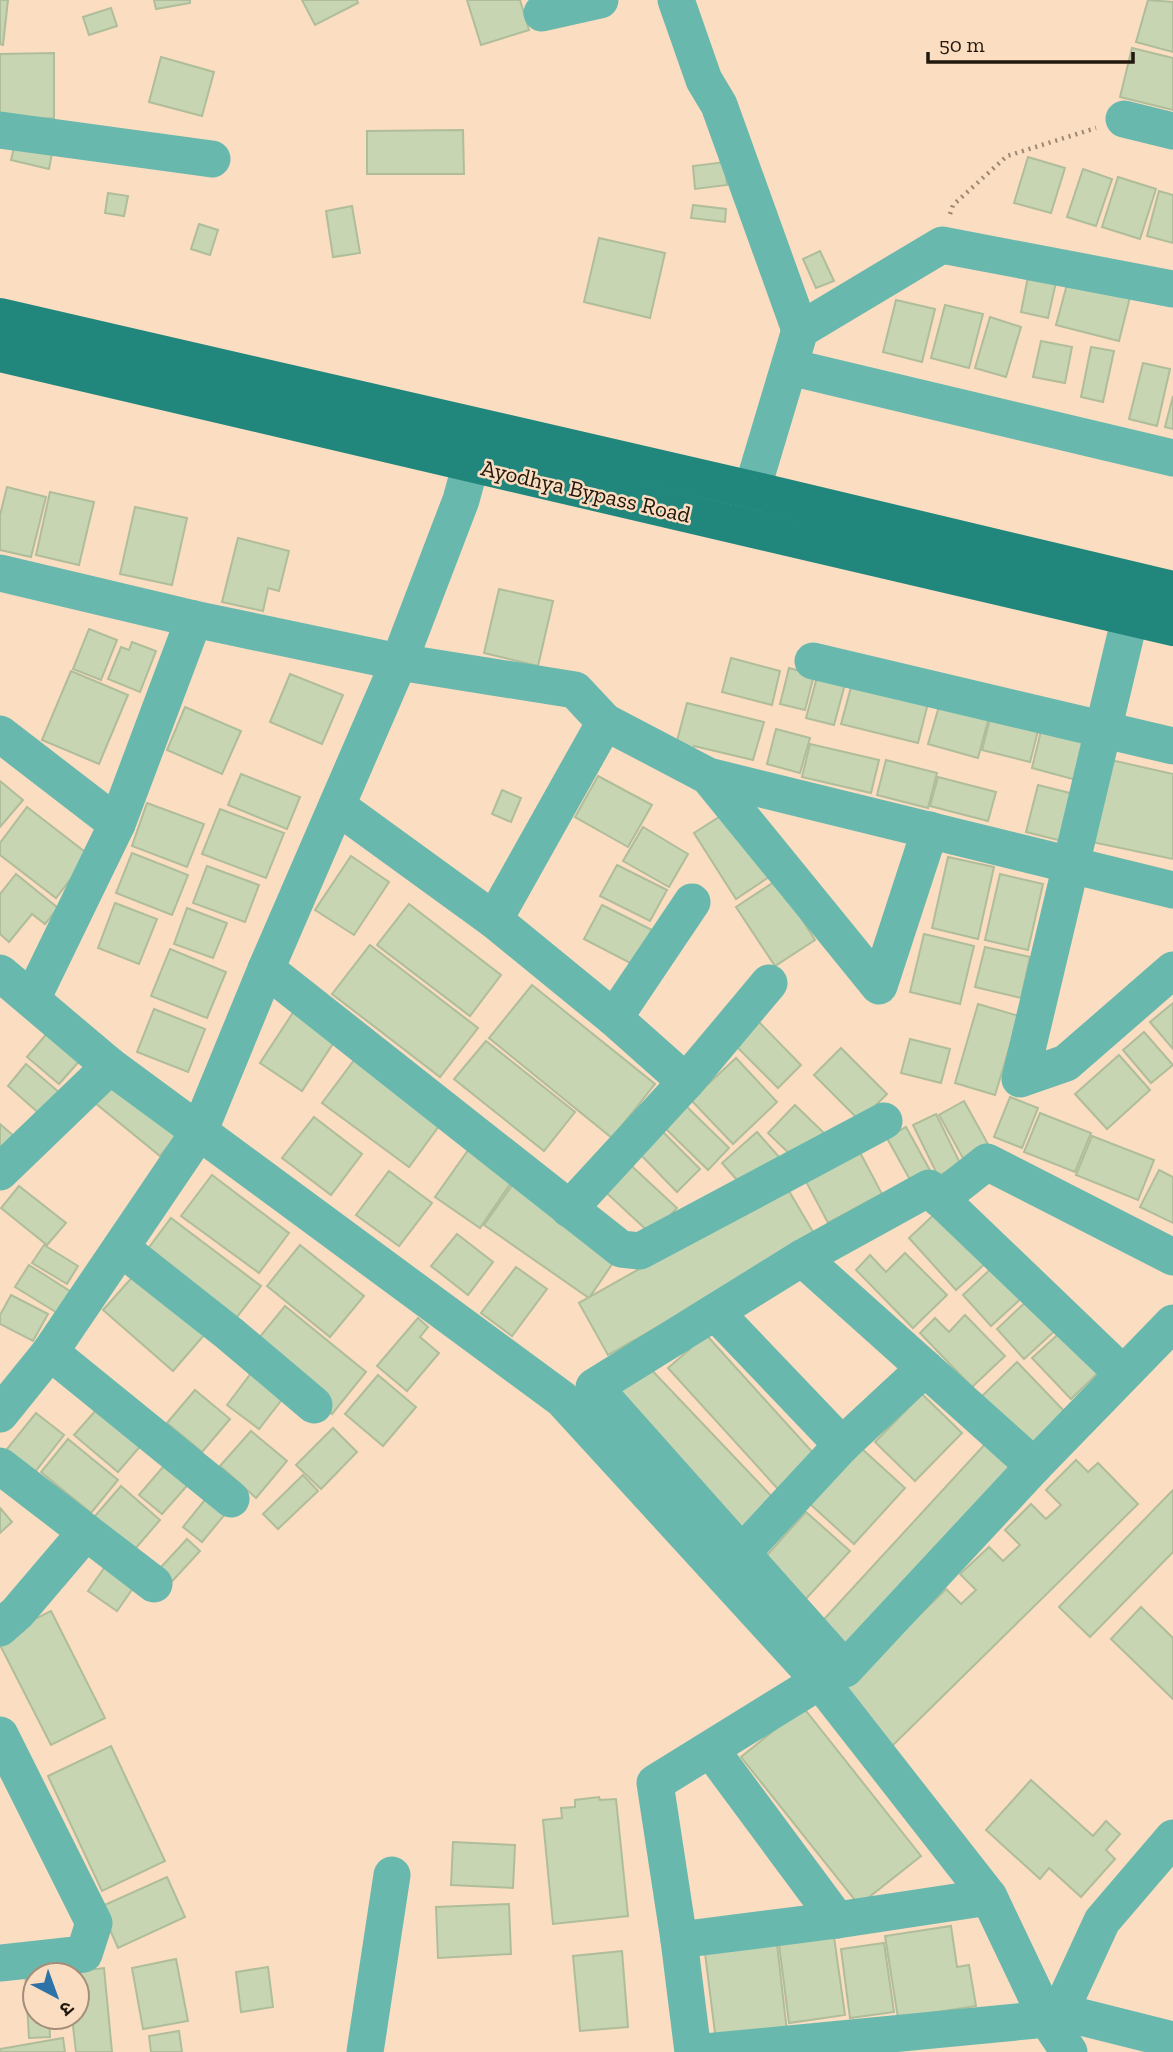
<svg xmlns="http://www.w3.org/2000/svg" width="1173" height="2052" font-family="'Zilla Slab','Noto Sans Devanagari',serif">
  <rect width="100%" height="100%" fill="#fbddc1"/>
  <!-- building -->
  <g fill="#c8d5b2" stroke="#afbd9a" stroke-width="2">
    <path d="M0 0H8L3 45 0 44Z"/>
    <path d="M154 0H190V3L156 9Z"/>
    <path d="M302 0H357L358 3 315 25Z"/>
    <path d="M467 0H520L529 30 481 45Z"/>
    <path d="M1148 0 1173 2V52L1136 42Z"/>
    <path d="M111 8 117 26 89 35 83 17Z"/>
    <path d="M1132 48 1173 58V110L1120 97Z"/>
    <path d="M54 53V118L0 119V54Z"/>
    <path d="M161 57 214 72 202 116 149 102Z"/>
    <path d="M463 130 464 174H367V131Z"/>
    <path d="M16 139 53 148 49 169 11 160Z"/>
    <path d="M1028 157 1065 168 1051 213 1014 203Z"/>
    <path d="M725 162 727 185 695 189 693 166Z"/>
    <path d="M1083 169 1112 179 1096 226 1067 217Z"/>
    <path d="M1118 177 1156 189 1140 239 1102 227Z"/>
    <path d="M1159 191 1173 195V243L1147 236Z"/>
    <path d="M108 193 128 196 124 216 105 213Z"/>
    <path d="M693 205 726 209 725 222 691 218Z"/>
    <path d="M352 206 360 253 333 257 326 211Z"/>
    <path d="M199 224 218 230 210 255 191 249Z"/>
    <path d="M599 238 665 253 650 318 584 302Z"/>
    <path d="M820 251 834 281 816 288 803 259Z"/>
    <path d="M1030 267 1058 273 1048 318 1021 312Z"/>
    <path d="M1069 277 1131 293 1119 341 1056 325Z"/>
    <path d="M896 300 935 309 922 362 883 352Z"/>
    <path d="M945 305 983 314 969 368 931 358Z"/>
    <path d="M990 317 1021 327 1006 377 975 368Z"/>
    <path d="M1041 341 1072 347 1065 383 1033 377Z"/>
    <path d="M1091 347 1114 351 1103 402 1081 397Z"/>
    <path d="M1143 363 1170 369 1157 426 1129 419Z"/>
    <path d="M1173 396V429L1165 427Z"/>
    <path d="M7 487 46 497 31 557 0 550V515Z"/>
    <path d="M50 492 94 502 79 565 36 555Z"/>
    <path d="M135 507 187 518 172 585 120 574Z"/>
    <path d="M238 538 289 551 279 591 268 588 263 611 222 602Z"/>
    <path d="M499 589 553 601 538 666 484 653Z"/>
    <path d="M89 629 117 640 101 680 73 669Z"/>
    <path d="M132 642 156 651 140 692 108 679 121 647 129 650Z"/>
    <path d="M731 658 780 671 772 705 722 692Z"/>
    <path d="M789 668 814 675 805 710 780 704Z"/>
    <path d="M71 671 128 695 99 764 42 740Z"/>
    <path d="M290 674 343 695 322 744 270 722Z"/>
    <path d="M817 677 845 684 834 725 806 718Z"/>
    <path d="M853 680 929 699 918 743 841 724Z"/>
    <path d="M687 703 764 722 753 760 694 746 691 756 674 752Z"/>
    <path d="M940 703 989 717 978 758 928 744Z"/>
    <path d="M185 707 241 731 222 774 167 750Z"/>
    <path d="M990 719 1038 731 1030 762 982 750Z"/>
    <path d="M1042 727 1095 741 1084 782 1032 768Z"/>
    <path d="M776 729 810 738 800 773 767 764Z"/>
    <path d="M810 744 879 760 871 793 802 777Z"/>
    <path d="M886 760 937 773 928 808 877 795Z"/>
    <path d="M1111 760 1173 774V859L1092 842Z"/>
    <path d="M241 774 300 797 287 829 228 805Z"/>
    <path d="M598 776 652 805 628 847 575 817Z"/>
    <path d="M938 777 996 792 988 821 930 806Z"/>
    <path d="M0 781 23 800 0 827Z"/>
    <path d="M1038 785 1082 796 1070 843 1026 832Z"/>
    <path d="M502 790 521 798 511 822 492 814Z"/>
    <path d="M147 803 204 824 187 867 132 846Z"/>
    <path d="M27 807 89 855 56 898 0 855V843Z"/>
    <path d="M220 809 284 833 266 878 202 854Z"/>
    <path d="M730 810 772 875 736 899 694 833Z"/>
    <path d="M643 827 688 854 669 887 623 861Z"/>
    <path d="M132 853 188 875 172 915 116 893Z"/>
    <path d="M351 856 389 882 354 935 315 910Z"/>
    <path d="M948 857 994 867 978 939 932 928Z"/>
    <path d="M617 865 667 890 650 921 600 896Z"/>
    <path d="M207 866 259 885 245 922 193 903Z"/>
    <path d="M16 874 58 908 45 924 32 914 9 942 0 934V894Z"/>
    <path d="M1000 874 1043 884 1028 950 985 940Z"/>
    <path d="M777 880 815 940 775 966 736 907Z"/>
    <path d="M115 903 157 919 139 964 98 948Z"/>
    <path d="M409 904 501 975 470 1016 377 945Z"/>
    <path d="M602 905 652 930 634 965 584 939Z"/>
    <path d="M187 908 227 923 213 958 174 944Z"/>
    <path d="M924 934 974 946 960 1004 910 992Z"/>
    <path d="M370 945 478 1028 440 1077 332 994Z"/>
    <path d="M985 947 1030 957 1021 998 975 987Z"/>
    <path d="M170 949 226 972 207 1018 151 996Z"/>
    <path d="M532 985 655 1084 612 1138 489 1038Z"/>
    <path d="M1173 1003V1049L1150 1022Z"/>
    <path d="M978 1004 1019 1016 995 1095 955 1083Z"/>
    <path d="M154 1009 205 1029 188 1072 137 1052Z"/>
    <path d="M294 1011 336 1039 302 1091 260 1063Z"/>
    <path d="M759 1022 801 1065 778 1088 736 1046Z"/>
    <path d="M49 1031 82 1058 59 1084 27 1057Z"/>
    <path d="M1144 1032 1173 1065 1151 1083 1123 1050Z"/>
    <path d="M910 1039 950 1049 941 1083 901 1073Z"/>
    <path d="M486 1041 575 1112 544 1151 454 1079Z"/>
    <path d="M841 1048 887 1094 860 1121 814 1075Z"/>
    <path d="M1119 1055 1150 1090 1107 1129 1075 1094Z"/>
    <path d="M736 1058 777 1102 733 1144 691 1100Z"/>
    <path d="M355 1059 442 1122 409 1167 322 1103Z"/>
    <path d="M26 1064 60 1093 41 1115 8 1086Z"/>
    <path d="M110 1082 176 1135 160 1156 94 1102Z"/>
    <path d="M1010 1097 1038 1108 1022 1148 994 1137Z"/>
    <path d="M964 1101 989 1146 964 1160 939 1115Z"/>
    <path d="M795 1105 824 1133 797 1161 768 1133Z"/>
    <path d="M686 1106 729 1148 708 1170 664 1127Z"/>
    <path d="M1040 1113 1091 1133 1075 1172 1024 1152Z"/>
    <path d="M936 1114 961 1165 938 1176 913 1125Z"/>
    <path d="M314 1117 362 1154 331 1195 282 1158Z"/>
    <path d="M0 1124 15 1137 0 1155Z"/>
    <path d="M906 1127 932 1174 913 1185 887 1138Z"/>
    <path d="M662 1131 700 1169 677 1192 639 1153Z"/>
    <path d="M757 1132 780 1158 745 1189 722 1163Z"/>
    <path d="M1092 1136 1154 1160 1138 1200 1076 1175Z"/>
    <path d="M855 1143 882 1194 828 1223 801 1172Z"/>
    <path d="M469 1149 513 1180 480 1228 435 1197Z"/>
    <path d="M623 1158 677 1208 652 1235 598 1185Z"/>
    <path d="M1159 1170 1173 1177V1223L1140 1207Z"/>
    <path d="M389 1171 432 1203 399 1246 356 1215Z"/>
    <path d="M212 1175 289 1233 259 1273 181 1216Z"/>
    <path d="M513 1184 617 1257 589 1298 484 1225Z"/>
    <path d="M19 1186 66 1223 47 1245 1 1208Z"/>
    <path d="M786 1186 816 1237 608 1355 579 1303Z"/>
    <path d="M940 1209 988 1261 956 1290 909 1238Z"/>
    <path d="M171 1218 261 1286 233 1322 144 1254Z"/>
    <path d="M457 1234 493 1262 468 1295 431 1266Z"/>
    <path d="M44 1245 78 1266 67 1284 32 1263Z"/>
    <path d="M300 1245 364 1296 330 1337 267 1286Z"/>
    <path d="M905 1253 947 1295 913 1328 856 1270 870 1255 886 1272Z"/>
    <path d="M997 1263 1026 1294 991 1326 963 1295Z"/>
    <path d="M29 1265 73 1293 59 1314 15 1287Z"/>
    <path d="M516 1267 547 1289 512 1336 481 1313Z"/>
    <path d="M136 1273 205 1334 173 1371 103 1310Z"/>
    <path d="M11 1295 48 1314 33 1341 0 1324V1315Z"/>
    <path d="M1031 1297 1059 1327 1024 1359 997 1329Z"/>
    <path d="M285 1306 366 1372 332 1414 250 1349Z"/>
    <path d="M965 1315 1005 1356 972 1387 920 1333 935 1318 949 1332Z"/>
    <path d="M418 1318 428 1327 420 1337 439 1353 407 1391 377 1366Z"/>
    <path d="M700 1328 815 1455 778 1489 668 1368 690 1349Z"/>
    <path d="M1064 1329 1102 1369 1071 1399 1032 1358Z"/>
    <path d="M644 1362 777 1502 742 1536 609 1396Z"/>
    <path d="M1017 1362 1067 1414 1030 1450 980 1398Z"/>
    <path d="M255 1368 287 1393 259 1429 227 1405Z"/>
    <path d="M378 1375 416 1407 383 1446 345 1414Z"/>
    <path d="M195 1390 230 1419 202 1452 167 1423Z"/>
    <path d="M922 1394 962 1433 915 1481 875 1442Z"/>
    <path d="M106 1399 149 1436 118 1472 74 1435Z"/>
    <path d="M36 1413 64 1435 31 1477 3 1454Z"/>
    <path d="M333 1428 357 1452 321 1489 296 1465Z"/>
    <path d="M251 1431 287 1461 256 1498 220 1466Z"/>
    <path d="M68 1439 118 1480 91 1513 41 1472Z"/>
    <path d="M987 1442 1020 1472 849 1658 816 1628Z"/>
    <path d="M861 1448 905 1488 854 1544 810 1504Z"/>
    <path d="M169 1460 192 1480 162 1514 139 1495Z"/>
    <path d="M1076 1460 1088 1472 1098 1463 1138 1504 889 1749 837 1696 946 1589 961 1604 976 1590 960 1574 989 1547 1003 1561 1020 1545 1005 1530 1031 1504 1046 1519 1061 1505 1046 1490Z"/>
    <path d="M303 1475 318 1491 278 1529 263 1514Z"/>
    <path d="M121 1486 160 1520 128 1557 89 1523Z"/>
    <path d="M1173 1490V1552L1090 1637 1059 1607Z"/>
    <path d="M212 1491 231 1507 202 1542 183 1527Z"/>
    <path d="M0 1508 12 1522 0 1533Z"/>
    <path d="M806 1512 850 1551 802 1603 759 1564Z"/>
    <path d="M187 1539 200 1551 164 1590 151 1578Z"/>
    <path d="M107 1564 136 1584 117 1611 88 1591Z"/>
    <path d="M1141 1607 1173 1638V1699L1111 1639Z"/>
    <path d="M51 1611 105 1718 51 1745 0 1645V1636Z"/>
    <path d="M803 1707 921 1856 859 1905 741 1757Z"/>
    <path d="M111 1746 165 1861 102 1891 48 1776Z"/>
    <path d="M1031 1780 1093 1836 1106 1821 1120 1834 1106 1850 1115 1859 1081 1897 1049 1868 1040 1879 986 1830Z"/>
    <path d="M599 1797 600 1800 616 1799 628 1916 553 1924 543 1820 562 1818 561 1808 575 1807V1800Z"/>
    <path d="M453 1842 515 1845 513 1888 451 1885Z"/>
    <path d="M167 1877 185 1917 118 1948 100 1907Z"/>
    <path d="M509 1904 511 1954 438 1958 436 1907Z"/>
    <path d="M951 1926 957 1967 969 1965 976 2006 898 2018 885 1936Z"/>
    <path d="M834 1937 845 2015 789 2023 779 1944Z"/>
    <path d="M884 1943 894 2012 850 2018 841 1949Z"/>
    <path d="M777 1944 787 2032 716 2041 705 1953Z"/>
    <path d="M622 1951 628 2027 580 2031 573 1956Z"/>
    <path d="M176 1959 188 2021 143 2029 132 1968Z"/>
    <path d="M268 1967 273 2007 241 2012 236 1972Z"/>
    <path d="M104 1968 112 2052H76L72 2017H77V1975H69L68 1972Z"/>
    <path d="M25 1970 35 1975V2017H49L50 2037 29 2038Z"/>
    <path d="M179 2031 182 2052H151L149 2036Z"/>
    <path d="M63 2038 65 2052H0V2049Z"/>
  </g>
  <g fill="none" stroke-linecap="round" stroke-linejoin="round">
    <!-- path -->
    <path stroke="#9d8873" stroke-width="4.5" stroke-dasharray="2 5" stroke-linecap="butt" d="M950 214 953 205 1007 156 1096 128"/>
    <!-- minor -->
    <g stroke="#69b8ae" stroke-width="37">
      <path d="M676 0 704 80 719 105 800 330"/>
      <path d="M542 13 600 0"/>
      <path d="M1124 119 1173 131"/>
      <path d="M0 130 212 159"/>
      <path d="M790 367 1173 458"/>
      <path d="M752 490 800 330 942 245 1173 289"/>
      <path d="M0 573 194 619 399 662 575 690 605 722 494 920"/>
      <path d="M1130 617 1020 1079 1066 1063 1173 970"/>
      <path d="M813 661 1173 746"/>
      <path d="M605 722 708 776 1173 890"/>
      <path d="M0 734 117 824"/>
      <path d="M708 776 879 986 930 830"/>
      <path d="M337 806 494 920 614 1018 686 1082"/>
      <path d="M266 969 621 1249 640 1251 884 1121"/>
      <path d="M0 973 110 1066 562 1399 820 1681 989 1897 1047 2019 1069 2052"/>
      <path d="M32 999 117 824 194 619"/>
      <path d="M614 1018 692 902"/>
      <path d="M0 1172 110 1066"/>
      <path d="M940 1199 987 1162 1173 1257"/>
      <path d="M569 1209 686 1082 769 983"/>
      <path d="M121 1248 230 1334 314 1405"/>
      <path d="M802 1258 1034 1466"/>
      <path d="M715 1312 842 1445"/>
      <path d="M50 1352 231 1499"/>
      <path d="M1123 1374 929 1188 802 1258 594 1387 845 1669 1034 1466 1173 1323"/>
      <path d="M0 1414 50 1352 199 1132 266 969 399 662 461 500 479 434"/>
      <path d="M0 1466 154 1584"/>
      <path d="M741 1554 842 1445 925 1368"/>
      <path d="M0 1628 17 1613 86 1532"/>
      <path d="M840 1671 820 1681 655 1783 679 1940 837 1920 989 1897"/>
      <path d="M0 1735 94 1923 84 1954 0 1963"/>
      <path d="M711 1750 837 1920"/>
      <path d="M679 1940 693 2052"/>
      <path d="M1041 2007 1173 2040"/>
      <path d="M1060 2012 1102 1921 1173 1838"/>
      <path d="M365 2052 392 1875"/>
      <path d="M705 2052 1047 2019"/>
    </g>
    <!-- major -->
    <g stroke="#21877d" stroke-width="38">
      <path d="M0 317 752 490 1173 590"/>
      <path d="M0 353 1173 627"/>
    </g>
  </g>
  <g text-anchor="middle" stroke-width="5" stroke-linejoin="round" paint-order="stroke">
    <!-- street labels -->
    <g font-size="23" fill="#21170c" stroke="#fbddc1">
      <text transform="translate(586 491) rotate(13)" y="8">Ayodhya Bypass Road</text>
    </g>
  </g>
  <!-- north arrow -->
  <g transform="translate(56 1996) rotate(139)"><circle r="33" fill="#fbddc1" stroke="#a48e79" stroke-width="2"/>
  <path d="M0-5L12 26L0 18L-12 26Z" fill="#2d73a8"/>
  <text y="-10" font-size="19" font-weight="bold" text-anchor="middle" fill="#21170c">उ</text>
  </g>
  <!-- scale -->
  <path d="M928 52v10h205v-10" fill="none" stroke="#21170c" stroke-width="3.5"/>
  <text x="939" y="52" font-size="21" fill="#21170c" stroke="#fbddc1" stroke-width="5" paint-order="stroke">50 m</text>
</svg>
